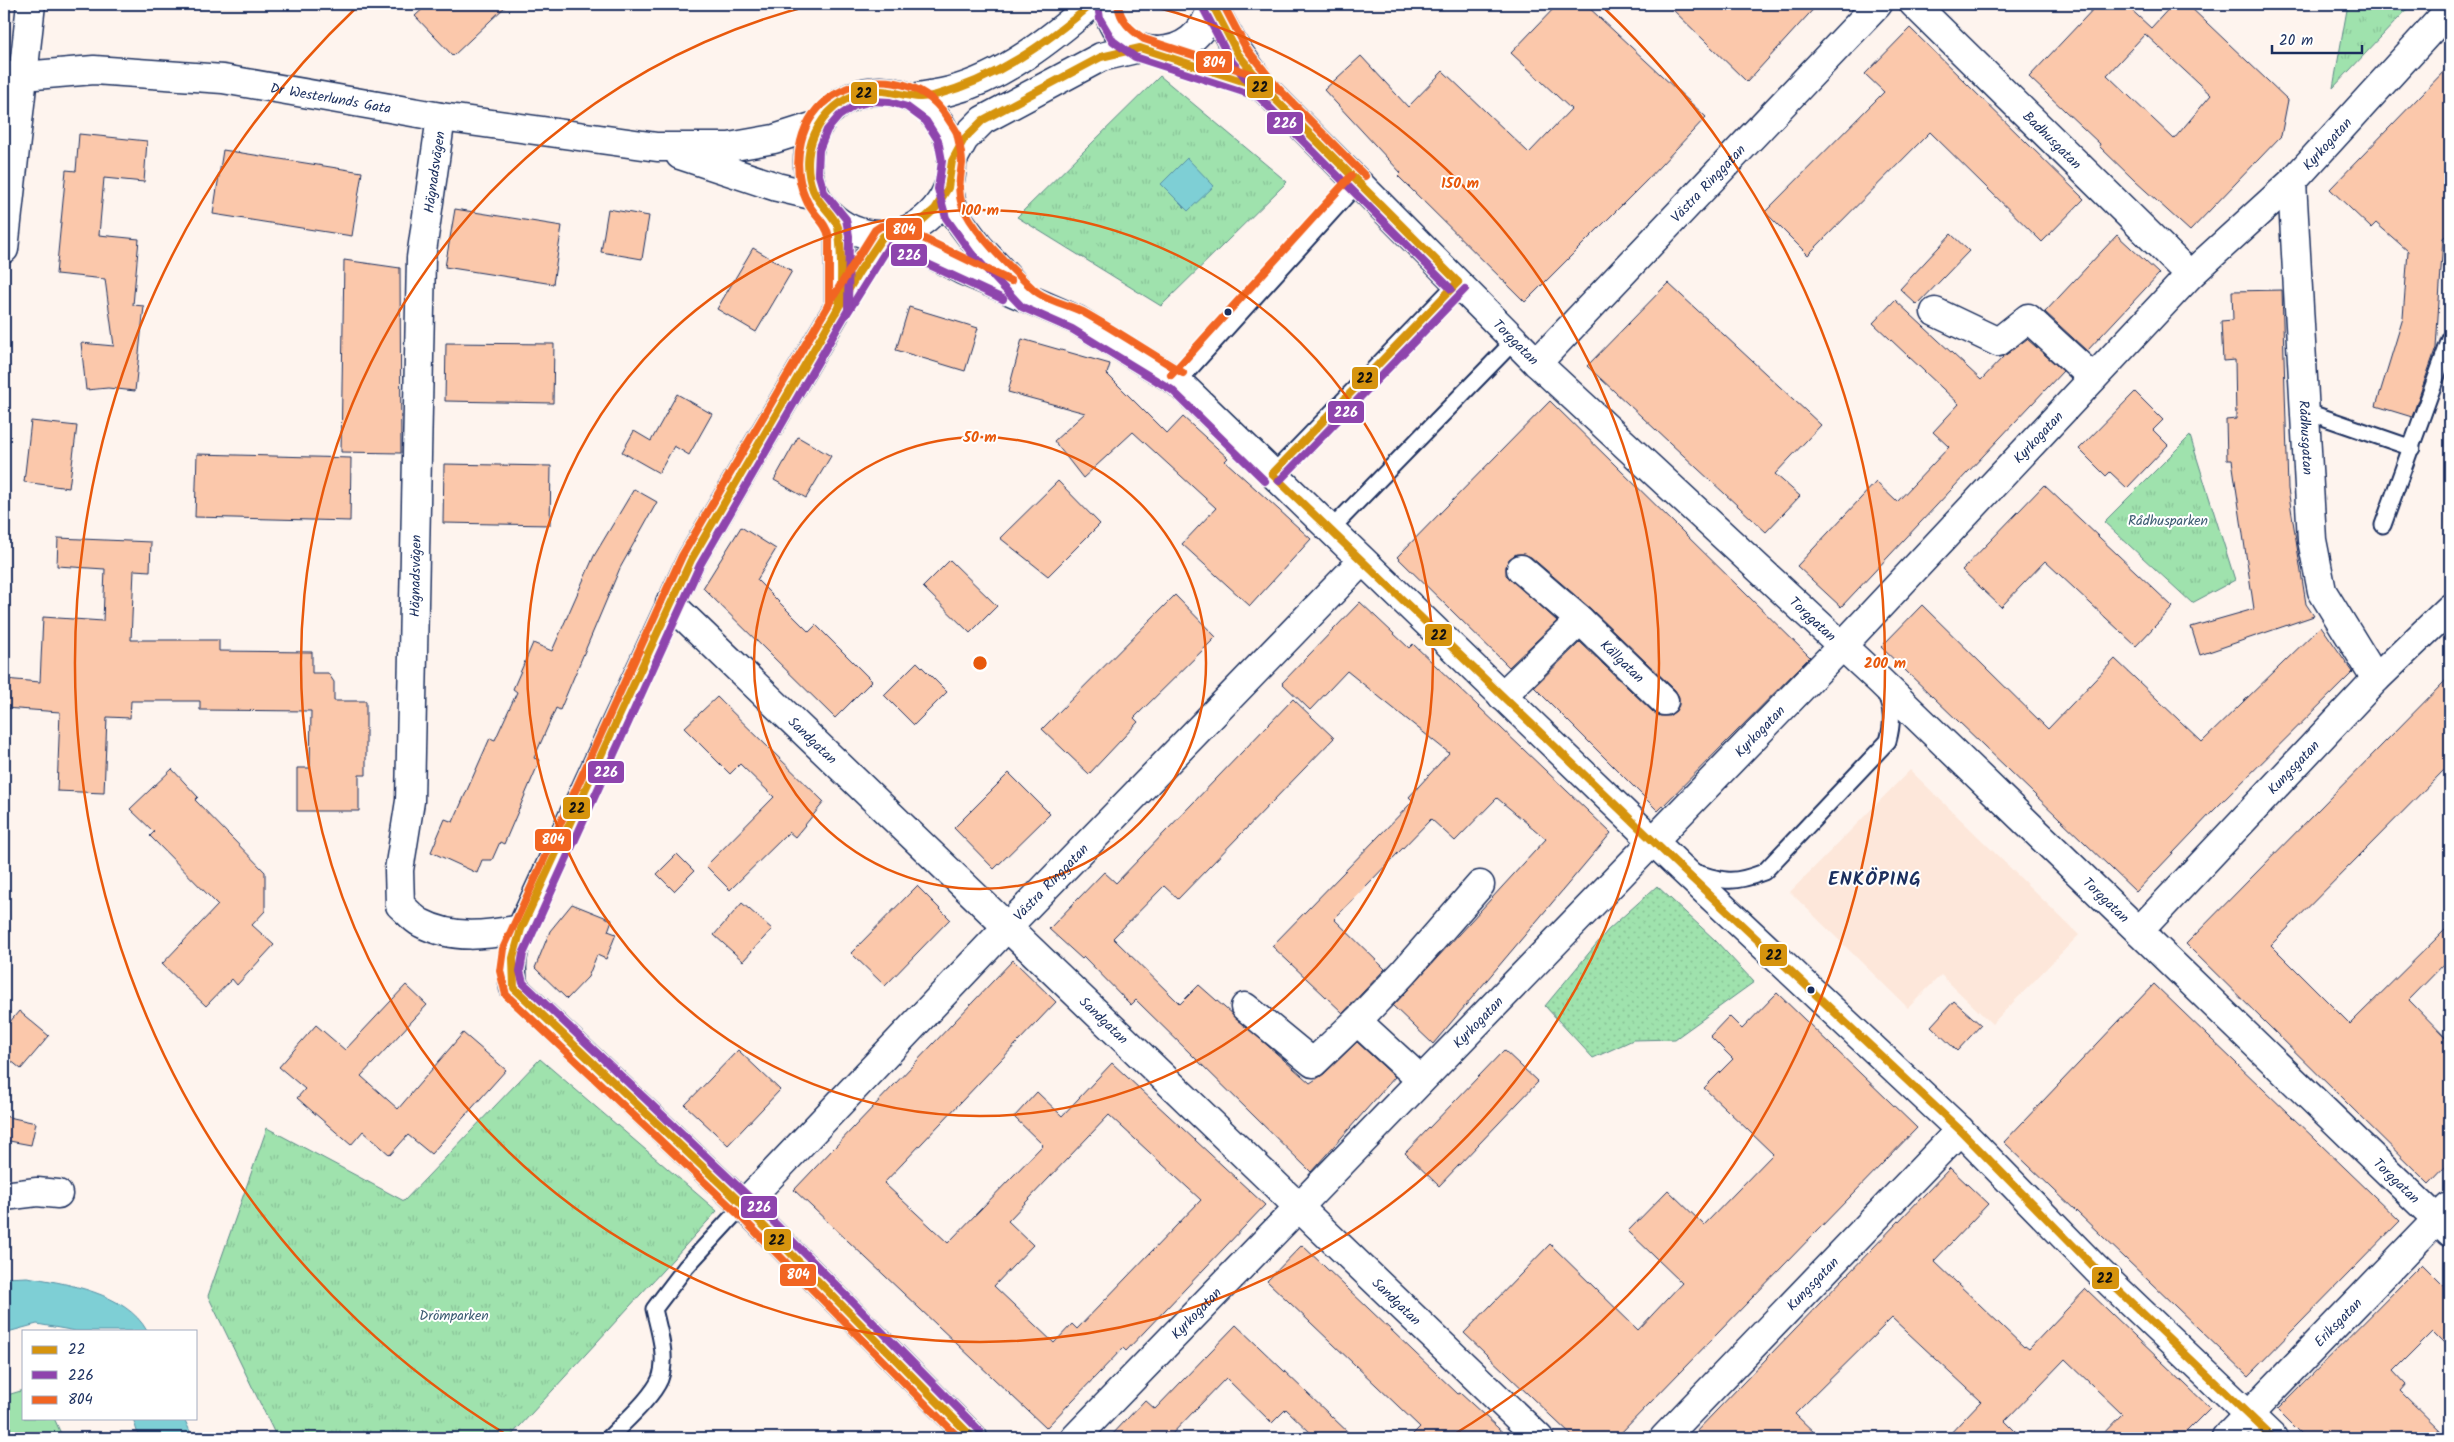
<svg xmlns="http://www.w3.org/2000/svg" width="2454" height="1442" font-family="Kalam,sans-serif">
  <defs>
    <pattern id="grass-dots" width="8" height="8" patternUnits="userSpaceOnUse" patternTransform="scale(1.25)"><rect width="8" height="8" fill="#9fe2ad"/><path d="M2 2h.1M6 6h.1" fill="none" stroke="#88c297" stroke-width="1.8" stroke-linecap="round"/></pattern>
    <pattern id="park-tufts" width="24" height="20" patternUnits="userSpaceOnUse" patternTransform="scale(1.25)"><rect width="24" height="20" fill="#9fe2ad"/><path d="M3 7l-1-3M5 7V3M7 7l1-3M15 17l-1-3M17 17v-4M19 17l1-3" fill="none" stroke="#88c297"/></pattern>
  </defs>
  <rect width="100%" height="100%" fill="#fef4ee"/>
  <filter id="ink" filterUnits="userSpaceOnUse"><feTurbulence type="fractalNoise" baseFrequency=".02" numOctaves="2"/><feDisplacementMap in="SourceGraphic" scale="10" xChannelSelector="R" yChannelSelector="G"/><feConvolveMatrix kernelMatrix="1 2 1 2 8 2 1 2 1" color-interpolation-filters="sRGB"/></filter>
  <g filter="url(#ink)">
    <!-- built -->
    <path fill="#fde7da" d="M1910 770 2079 935 1992 1024 1941 975 1908 1008 1790 892Z"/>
    <!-- grass -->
    <path fill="url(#grass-dots)" stroke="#5d8886" d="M1657 886 1715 940 1754 982 1675 1039 1633 1040 1593 1058 1545 1006 1608 930Z"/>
    <!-- park -->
    <g fill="url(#park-tufts)" stroke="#5d8886">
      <path d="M2348 4H2412L2333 88Z"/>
      <path d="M1160 76 1287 182 1161 306 1017 217Z"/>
      <path d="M2190 436 2235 580 2192 603 2104 522Z"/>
      <path d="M540 1059 717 1211 509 1438H277L208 1296 267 1128 404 1201Z"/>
    </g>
    <!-- pitch -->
    <path fill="#9fe2ad" stroke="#5d8886" d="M24 1390V1418H54L63 1438H4V1396Z"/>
    <!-- water -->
    <g fill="#7ecfd5" stroke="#568fa5">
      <path d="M1187 158 1214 186 1188 211 1161 184Z"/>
      <path d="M27 1277C65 1283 127 1293 147 1331H76L37 1324 4 1333V1278Z"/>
      <path d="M133 1418H184L193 1438H139Z"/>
    </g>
    <!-- building -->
    <g fill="#fbc8ab" stroke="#1b2f5e" fill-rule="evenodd">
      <path d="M428 4H508L453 56 415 16Z"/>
      <path d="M1558 4H1585L1706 117 1646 181 1525 302 1398 176 1401 173 1324 90 1361 56 1408 107 1443 71 1529 153 1571 109 1511 53Z"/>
      <path d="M1667 4H1818L1747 82Z"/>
      <path d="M2098 4H2125L2151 28 2173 4H2187L2288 100 2281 136 2190 231 2135 181 2099 146 2100 144 2029 77ZM2145 34 2211 95 2174 139 2107 75Z"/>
      <path d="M1910 28 2084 199 2042 242 1930 132 1808 255 1765 212 1884 92 1865 74Z"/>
      <path d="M2450 65V232L2443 238 2436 348 2412 417 2376 406 2403 318 2408 251 2376 223 2371 228 2330 189Z"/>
      <path d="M79 134 147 141 144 182 104 178 99 235 139 239 133 305 144 306 135 391 108 388 86 390 81 343 114 346 105 279 56 274 66 170 76 171Z"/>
      <path d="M223 150 362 172 352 236 213 214Z"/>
      <path d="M455 209 562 226 553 284 445 267Z"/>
      <path d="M608 209 649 216 642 259 601 252Z"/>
      <path d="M1951 234 1969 251 1917 305 1900 289Z"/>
      <path d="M2117 235 2159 274 2087 351 2045 312Z"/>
      <path d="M753 248 792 271 756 332 717 309Z"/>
      <path d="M344 260 400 268 401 453 341 452Z"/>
      <path d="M1668 283 1821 425 1775 474 1800 496 1766 532 1587 366Z"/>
      <path d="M2282 290 2288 489 2306 604 2314 616 2200 655 2191 627 2254 609 2232 460H2227L2226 420 2236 419 2235 360 2223 361 2221 321 2233 320 2232 291Z"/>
      <path d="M1895 300 1981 380 2004 356 2027 339 2063 371 1841 607 1797 566 1876 482 1897 502 1949 447 1933 432 1959 404 1873 323Z"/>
      <path d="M909 307 978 328 965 371 896 350Z"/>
      <path d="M1022 339 1110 364 1107 374 1167 434 1183 417 1228 458 1225 461 1311 539 1250 606 1182 544 1216 508 1133 432 1083 478 1054 441 1085 413 1008 392Z"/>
      <path d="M446 343 554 344 553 403 445 401Z"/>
      <path d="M2135 392 2163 420 2153 430 2168 445 2127 488 2110 472 2106 476 2079 449Z"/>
      <path d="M677 394 712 414 689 455 674 446 659 473 622 452 634 431 651 441Z"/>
      <path d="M1550 401 1810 657 1658 811 1534 687 1580 642 1653 712 1660 716H1669L1676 711 1679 705V697L1675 690 1591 609 1531 557 1524 554H1516L1509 559 1506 567V575L1557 621 1509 667 1397 557Z"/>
      <path d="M31 421 77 426 69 488 24 482Z"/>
      <path d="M798 437 831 456 806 498 774 480Z"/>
      <path d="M197 454 351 458 350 521 195 517Z"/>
      <path d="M444 464 551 466 550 525 443 523Z"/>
      <path d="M1058 481 1100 524 1048 576 1000 538Z"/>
      <path d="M2044 485 2173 607 2136 646 2045 561 2001 607 1962 570Z"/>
      <path d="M634 489 657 502 620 568 560 710 556 708 534 758 540 760 504 844 500 842 492 860H482L477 873 431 852 445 819 453 822 490 738 495 740 517 692 513 689 533 643 552 651 594 556Z"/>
      <path d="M741 527 776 549 757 580 809 632 816 625 872 681 835 718 703 588Z"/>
      <path d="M58 538 151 542 150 571 134 570 131 640H219V651L312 652V673H328L334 682V701H366V775H359V811H297V768H310L311 711 200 710V701H131L130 718 107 717 104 793 57 791 60 712 4 708V679L40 682 43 617 103 621 105 569 57 566Z"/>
      <path d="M950 560 997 606 970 633 923 587Z"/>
      <path d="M1175 595 1216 637 1134 718 1138 722 1089 774 1042 729Z"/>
      <path d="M1360 602 1409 648 1413 644 1611 833 1433 1044 1393 1006 1546 839 1497 798 1455 841 1431 819 1334 919 1385 969 1343 1013 1272 946 1413 801 1409 797 1449 753 1347 671 1310 710 1282 683Z"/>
      <path d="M1922 605 2048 729 2115 659 2202 742 2321 626 2353 672 2212 812 2136 892 1881 647Z"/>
      <path d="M917 662 947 692 914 725 884 695Z"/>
      <path d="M2450 676V764L2271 945 2350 1024 2450 925V958L2409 1000 2450 1042V1162L2429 1184 2186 944Z"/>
      <path d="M717 697 824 802 795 837 789 832 730 890 706 866 774 797 740 764 730 774 684 728Z"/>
      <path d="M1293 699 1334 738 1178 899 1164 886 1113 938 1180 1004 1199 985 1310 1083 1324 1074 1357 1042 1395 1077 1311 1172 1136 1000 1131 1005 1084 957 1082 959 1049 929 1104 872 1116 883Z"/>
      <path d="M172 769 198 797 195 800 265 872V911L252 925 274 945 237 985 232 979 206 1006 162 964 218 905 150 836 154 832 130 809Z"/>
      <path d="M1009 773 1050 814 994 869 954 828Z"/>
      <path d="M677 854 694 871 674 891 657 874Z"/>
      <path d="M917 886 950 919 885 986 851 953Z"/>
      <path d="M742 903 772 929 743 961 714 935Z"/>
      <path d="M572 904 612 920 608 931 616 934 606 959 597 955 588 977 567 999 535 968 550 931Z"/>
      <path d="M1013 960 1056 1002 884 1183 948 1243 1043 1145 1014 1117 1037 1092 1062 1116 1112 1063 1265 1205 1126 1351 1123 1348 1046 1428 794 1190ZM1109 1115 1201 1200 1077 1329 1072 1324 1054 1343 994 1286 1033 1245 1008 1221Z"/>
      <path d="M2154 984 2400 1221 2248 1376 2004 1142Z"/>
      <path d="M406 985 427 1005 361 1076 398 1109 463 1033 506 1070 431 1154 408 1135 390 1155 363 1131 351 1145 297 1098 305 1089 279 1067 316 1025 345 1050Z"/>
      <path d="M1777 993 1917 1128 1616 1438H1574L1464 1333 1550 1244 1638 1330 1682 1283 1628 1231 1668 1190 1704 1225 1773 1154 1704 1088 1733 1059 1710 1036 1729 1016 1742 1029Z"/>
      <path d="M1954 1001 1981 1025 1957 1051 1931 1026Z"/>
      <path d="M19 1011 49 1036 21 1069 4 1055V1029Z"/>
      <path d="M738 1050 780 1090 728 1145 685 1105Z"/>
      <path d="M1504 1050 1538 1082 1439 1186 1405 1153Z"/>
      <path d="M4 1116 36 1123 31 1145 4 1140Z"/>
      <path d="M1950 1168 1988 1204 1934 1261 2024 1347 2025 1346 2029 1349 2086 1289 2210 1408 2180 1438H2099L2122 1414 2065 1359 2005 1421 2022 1438H1946L1981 1401 1892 1318 1795 1414 1820 1438H1690Z"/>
      <path d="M1302 1245 1458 1394 1460 1393 1509 1438H1409L1420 1427 1267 1281Z"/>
      <path d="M2422 1264 2450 1292V1349L2433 1332 2394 1371 2406 1384 2400 1391 2448 1438H2305L2277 1410Z"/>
      <path d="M1236 1325 1354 1438H1316L1286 1409 1272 1423 1226 1378 1168 1438H1109L1145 1400 1155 1409Z"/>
    </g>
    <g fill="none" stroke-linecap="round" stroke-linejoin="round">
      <defs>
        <g id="lane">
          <path d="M1178 382 1358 183"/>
          <path d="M2305 411 2412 448"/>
          <path d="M1272 474 1458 282"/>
          <path d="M2383 525 2450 339"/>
          <path d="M1330 530 1515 340"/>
          <path d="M1694 872C1725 882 1733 884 1764 872L1888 741C1893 723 1893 709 1884 692"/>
          <path d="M609 1438C623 1423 652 1398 660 1379 668 1357 659 1331 654 1309L686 1267 743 1205"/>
        </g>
        <g id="street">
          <path id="s1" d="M1914 4 2190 275"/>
          <path id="s2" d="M1212 5 1234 46 1264 88 1537 363 1879 680 2450 1232"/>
          <path d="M1156 51 1264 88"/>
          <path d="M441 117 421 258 410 801 399 870 400 905C407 911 413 919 421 923 453 940 487 935 521 929"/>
          <path id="s3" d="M2292 182 2312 540 2322 591 2376 679"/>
          <path d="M948 188 955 215 979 247 1020 291"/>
          <path d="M894 235 962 270 1077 320 1178 382 1681 868 1960 1130 2096 1269 2273 1438"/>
          <path d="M4 249 31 4"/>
          <path d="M1935 312 1998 342 2028 318 2093 378"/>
          <path id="s4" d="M1537 363 1878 4"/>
          <path d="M1521 569 1580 620"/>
          <path id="s5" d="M670 603 1539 1438"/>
          <path id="s6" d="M1502 696 1580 620 1664 701"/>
          <path id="s7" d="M2139 931 2376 679 2450 608"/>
          <path d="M1245 1007 1313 1063 1357 1021"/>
          <path d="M1421 1080 1357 1021 1404 972 1480 885"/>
          <path d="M4 1196 37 1192 58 1194"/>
          <path id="s8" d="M743 1205 1008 926 1362 561"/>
          <path id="s9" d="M1075 1438 1842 646 2190 275 2292 182 2450 9"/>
          <path id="s10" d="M1664 1438 1960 1130"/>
          <path id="s11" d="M2226 1438 2449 1207"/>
        </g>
        <g id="secondary">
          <path d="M1108 4C1112 65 1199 68 1212 4"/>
          <path id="s12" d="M4 75 23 76 94 70 223 79 441 117 657 147H729L774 139 818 125"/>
          <circle cx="880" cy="163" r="72"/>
          <path d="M912 98C925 96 938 94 950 91 1004 77 1051 39 1092 4"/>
          <path d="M680 155 777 187 815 196"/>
          <path d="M952 161 964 139 983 120 1101 57 1140 48"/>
          <path d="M836 221 839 236V303"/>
          <path d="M883 236 859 272 691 560 521 929C513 950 509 965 514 988L743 1205 973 1438"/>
        </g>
      </defs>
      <!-- lane casing -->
      <use href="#lane" stroke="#1b2f5e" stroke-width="19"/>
      <!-- street casing -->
      <use href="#street" stroke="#1b2f5e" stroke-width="31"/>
      <!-- secondary casing -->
      <use href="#secondary" stroke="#1b2f5e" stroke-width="31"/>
      <!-- lane -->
      <use href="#lane" stroke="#fff" stroke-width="15"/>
      <!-- street -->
      <use href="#street" stroke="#fff" stroke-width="28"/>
      <!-- secondary -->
      <use href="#secondary" stroke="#fff" stroke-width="28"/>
      <defs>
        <g id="bus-1">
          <path d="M1212 4 1238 54 1274 98"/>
          <path d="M836 312C844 299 841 244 838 227 833 213 819 205 813 190 796 147 825 96 872 91 895 88 909 102 936 95 996 79 1045 44 1092 4"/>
          <path d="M1272 474 1681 868 1960 1130 2096 1269 2273 1438"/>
          <path d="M1272 474 1458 282"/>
          <path d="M973 1438 743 1205 514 988 513 958 521 929 691 560 859 272 883 236 894 235 917 225 935 209 948 188 952 161 964 139 983 120 1101 57 1140 48 1264 88 1458 282"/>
        </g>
        <g id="bus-2">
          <path d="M1098 5 1100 19 1113 41 1135 57 1259 97 1451 289"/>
          <path d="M1203 8 1230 59 1267 105"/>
          <path d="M846 315 889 246 1003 299"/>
          <path d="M1279 481 1465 289"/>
          <path d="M980 1431 750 1198 523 983 520 971 523 954 700 565 848 310 849 236 846 219 824 192 818 172 819 150 827 130 839 116 854 106 872 101 890 102 907 107 926 121 938 140 942 161 938 189 946 218 972 254 1022 307 1072 329 1172 390 1265 481"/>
        </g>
        <g id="bus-3">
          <path d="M1118 4C1120 21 1131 30 1144 39L1270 80 1365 176"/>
          <path d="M1223 4 1246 48 1280 91"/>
          <path d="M828 305 875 230 881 226H898L1011 281"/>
          <path d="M1171 375 1351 176"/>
          <path d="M959 1438 736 1212 506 995 500 971 503 949 682 556 829 304V237C826 221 812 215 806 199 790 164 799 116 834 95 871 72 922 78 947 117 950 122 955 128 957 133 959 142 962 155 962 163 960 180 956 195 965 211 979 238 1010 267 1032 288 1044 300 1068 304 1083 312 1117 331 1150 353 1183 373"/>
        </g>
      </defs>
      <!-- bus-1 casing -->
      <use href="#bus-1" stroke="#fff" stroke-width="11"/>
      <!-- bus-2 casing -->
      <use href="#bus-2" stroke="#fff" stroke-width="11"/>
      <!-- bus-3 casing -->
      <use href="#bus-3" stroke="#fff" stroke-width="11"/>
      <!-- bus-1 -->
      <use href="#bus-1" stroke="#d6940e" stroke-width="8"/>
      <!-- bus-2 -->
      <use href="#bus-2" stroke="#8e44ad" stroke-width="8"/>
      <!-- bus-3 -->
      <use href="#bus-3" stroke="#f26522" stroke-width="8"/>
    </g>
  </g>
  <!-- distance rings -->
  <g fill="none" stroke="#e8590c" stroke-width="2.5">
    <circle cx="980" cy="663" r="226"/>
    <circle cx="980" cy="663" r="453"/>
    <path d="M1144 4A679 679 0 1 1 816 4"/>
    <path d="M507 1435A905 905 0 0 1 357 7M1603 7A905 905 0 0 1 1453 1435"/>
  </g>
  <!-- markers -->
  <g fill="#1b2f5e" stroke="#fff" stroke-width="2">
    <circle cx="1228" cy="312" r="4.5"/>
    <circle cx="1811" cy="990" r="4.5"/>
  </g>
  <g text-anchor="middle" stroke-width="4" stroke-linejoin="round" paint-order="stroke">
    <!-- street labels -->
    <g font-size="14" fill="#1b2f5e" stroke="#fff">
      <text dy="5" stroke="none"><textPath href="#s12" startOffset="329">Dr Westerlunds Gata</textPath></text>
      <text dy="5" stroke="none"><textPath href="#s1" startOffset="194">Badhusgatan</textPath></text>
      <text dy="5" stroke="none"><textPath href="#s9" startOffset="1801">Kyrkogatan</textPath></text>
      <text transform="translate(434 172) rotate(-82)" y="5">Hägnadsvägen</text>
      <text dy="5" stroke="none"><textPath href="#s4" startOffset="248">Västra Ringgatan</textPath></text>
      <text dy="5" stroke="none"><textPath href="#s2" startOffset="456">Torggatan</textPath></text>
      <text dy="5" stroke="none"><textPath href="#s9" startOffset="1389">Kyrkogatan</textPath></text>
      <text dy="5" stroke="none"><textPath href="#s3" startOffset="256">Rådhusgatan</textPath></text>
      <text transform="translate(415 576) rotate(-89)" y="5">Hägnadsvägen</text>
      <text dy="5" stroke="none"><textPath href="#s2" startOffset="862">Torggatan</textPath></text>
      <text dy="5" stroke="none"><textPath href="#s6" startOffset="168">Källgatan</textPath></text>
      <text dy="5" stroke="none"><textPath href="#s9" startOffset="984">Kyrkogatan</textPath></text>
      <text dy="5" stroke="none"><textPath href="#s5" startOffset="198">Sandgatan</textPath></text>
      <text dy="5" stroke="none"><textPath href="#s7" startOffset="225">Kungsgatan</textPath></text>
      <text dy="5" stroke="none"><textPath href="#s8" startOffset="446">Västra Ringgatan</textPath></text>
      <text dy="5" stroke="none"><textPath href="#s2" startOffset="1268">Torggatan</textPath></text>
      <text dy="5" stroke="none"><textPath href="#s5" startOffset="602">Sandgatan</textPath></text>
      <text dy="5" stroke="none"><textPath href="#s9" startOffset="579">Kyrkogatan</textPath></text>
      <text dy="5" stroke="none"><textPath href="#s2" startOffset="1672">Torggatan</textPath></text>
      <text dy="5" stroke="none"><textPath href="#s10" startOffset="214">Kungsgatan</textPath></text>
      <text dy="5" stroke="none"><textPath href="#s5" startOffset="1008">Sandgatan</textPath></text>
      <text dy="5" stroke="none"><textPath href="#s9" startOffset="174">Kyrkogatan</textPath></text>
      <text dy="5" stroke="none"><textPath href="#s11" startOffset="161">Eriksgatan</textPath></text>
    </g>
    <!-- park labels -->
    <g font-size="14" fill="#3c5c72" stroke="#fff">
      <text x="2168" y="525">Rådhusparken</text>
      <text x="454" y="1320">Drömparken</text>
    </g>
    <!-- district labels -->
    <g font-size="19" font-weight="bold" letter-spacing="1" fill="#1b2f5e" stroke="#fff">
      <text x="1875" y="885">ENKÖPING</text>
    </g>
  </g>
  <circle cx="980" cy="663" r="8" fill="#e8590c" stroke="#fff" stroke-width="2.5"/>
  <g font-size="15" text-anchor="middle" font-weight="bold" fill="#e8590c" stroke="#fff" stroke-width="4" stroke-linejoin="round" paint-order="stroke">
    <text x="1460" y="188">150 m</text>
    <text x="980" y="215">100 m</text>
    <text x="980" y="442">50 m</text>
    <text x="1885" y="668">200 m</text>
  </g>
  <g stroke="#fff" stroke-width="2">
    <rect x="1195" y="50" width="38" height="24" rx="5" fill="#f26522"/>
    <rect x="1246" y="75" width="28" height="24" rx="5" fill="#d6940e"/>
    <rect x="850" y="81" width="28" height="24" rx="5" fill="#d6940e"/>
    <rect x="1266" y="111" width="38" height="24" rx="5" fill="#8e44ad"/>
    <rect x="885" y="217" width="38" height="24" rx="5" fill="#f26522"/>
    <rect x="890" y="243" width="38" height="24" rx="5" fill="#8e44ad"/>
    <rect x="1351" y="366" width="28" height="24" rx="5" fill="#d6940e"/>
    <rect x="1327" y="400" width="38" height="24" rx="5" fill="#8e44ad"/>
    <rect x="1424" y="623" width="29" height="24" rx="5" fill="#d6940e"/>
    <rect x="587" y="760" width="38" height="24" rx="5" fill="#8e44ad"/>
    <rect x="562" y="796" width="29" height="24" rx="5" fill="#d6940e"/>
    <rect x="534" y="828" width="38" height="24" rx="5" fill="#f26522"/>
    <rect x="1759" y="943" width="29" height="24" rx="5" fill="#d6940e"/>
    <rect x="740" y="1195" width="38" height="24" rx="5" fill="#8e44ad"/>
    <rect x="763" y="1228" width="29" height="24" rx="5" fill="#d6940e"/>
    <rect x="779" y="1263" width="38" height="24" rx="5" fill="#f26522"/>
    <rect x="2091" y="1266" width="29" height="24" rx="5" fill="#d6940e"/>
  </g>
  <g font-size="14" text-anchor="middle" font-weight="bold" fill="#fff">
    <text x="1214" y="67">804</text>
    <text x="1285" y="128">226</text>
    <text x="904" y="234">804</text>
    <text x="909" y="260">226</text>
    <text x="1346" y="417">226</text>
    <text x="606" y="777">226</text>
    <text x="553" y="844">804</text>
    <text x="759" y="1212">226</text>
    <text x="798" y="1279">804</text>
  </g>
  <g font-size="14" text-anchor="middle" font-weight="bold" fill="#111">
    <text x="1260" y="92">22</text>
    <text x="864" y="98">22</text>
    <text x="1365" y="383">22</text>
    <text x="1439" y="640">22</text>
    <text x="577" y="813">22</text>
    <text x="1774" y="960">22</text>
    <text x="777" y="1245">22</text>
    <text x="2105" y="1283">22</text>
  </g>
  <!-- margin -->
  <rect width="2454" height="1442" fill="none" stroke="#fff" stroke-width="20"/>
  <rect x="10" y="10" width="2434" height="1422" fill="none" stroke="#1b2f5e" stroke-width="2" filter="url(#ink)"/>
  <!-- legend -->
  <rect x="22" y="1330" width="175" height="90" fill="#ffffff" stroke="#a4acbf"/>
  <rect x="32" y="1346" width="25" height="8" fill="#d6940e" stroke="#a4acbf"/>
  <text x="68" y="1354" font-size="15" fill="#1b2f5e">22</text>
  <rect x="32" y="1371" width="25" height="8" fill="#8e44ad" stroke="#a4acbf"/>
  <text x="68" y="1380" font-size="15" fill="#1b2f5e">226</text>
  <rect x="32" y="1396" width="25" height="8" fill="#f26522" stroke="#a4acbf"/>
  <text x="68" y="1404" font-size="15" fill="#1b2f5e">804</text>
  <!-- scale -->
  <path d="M2272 45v8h90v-8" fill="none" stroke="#1b2f5e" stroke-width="2.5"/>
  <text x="2279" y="45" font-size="15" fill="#1b2f5e" stroke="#ffffff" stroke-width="4" paint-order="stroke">20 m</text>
</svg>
